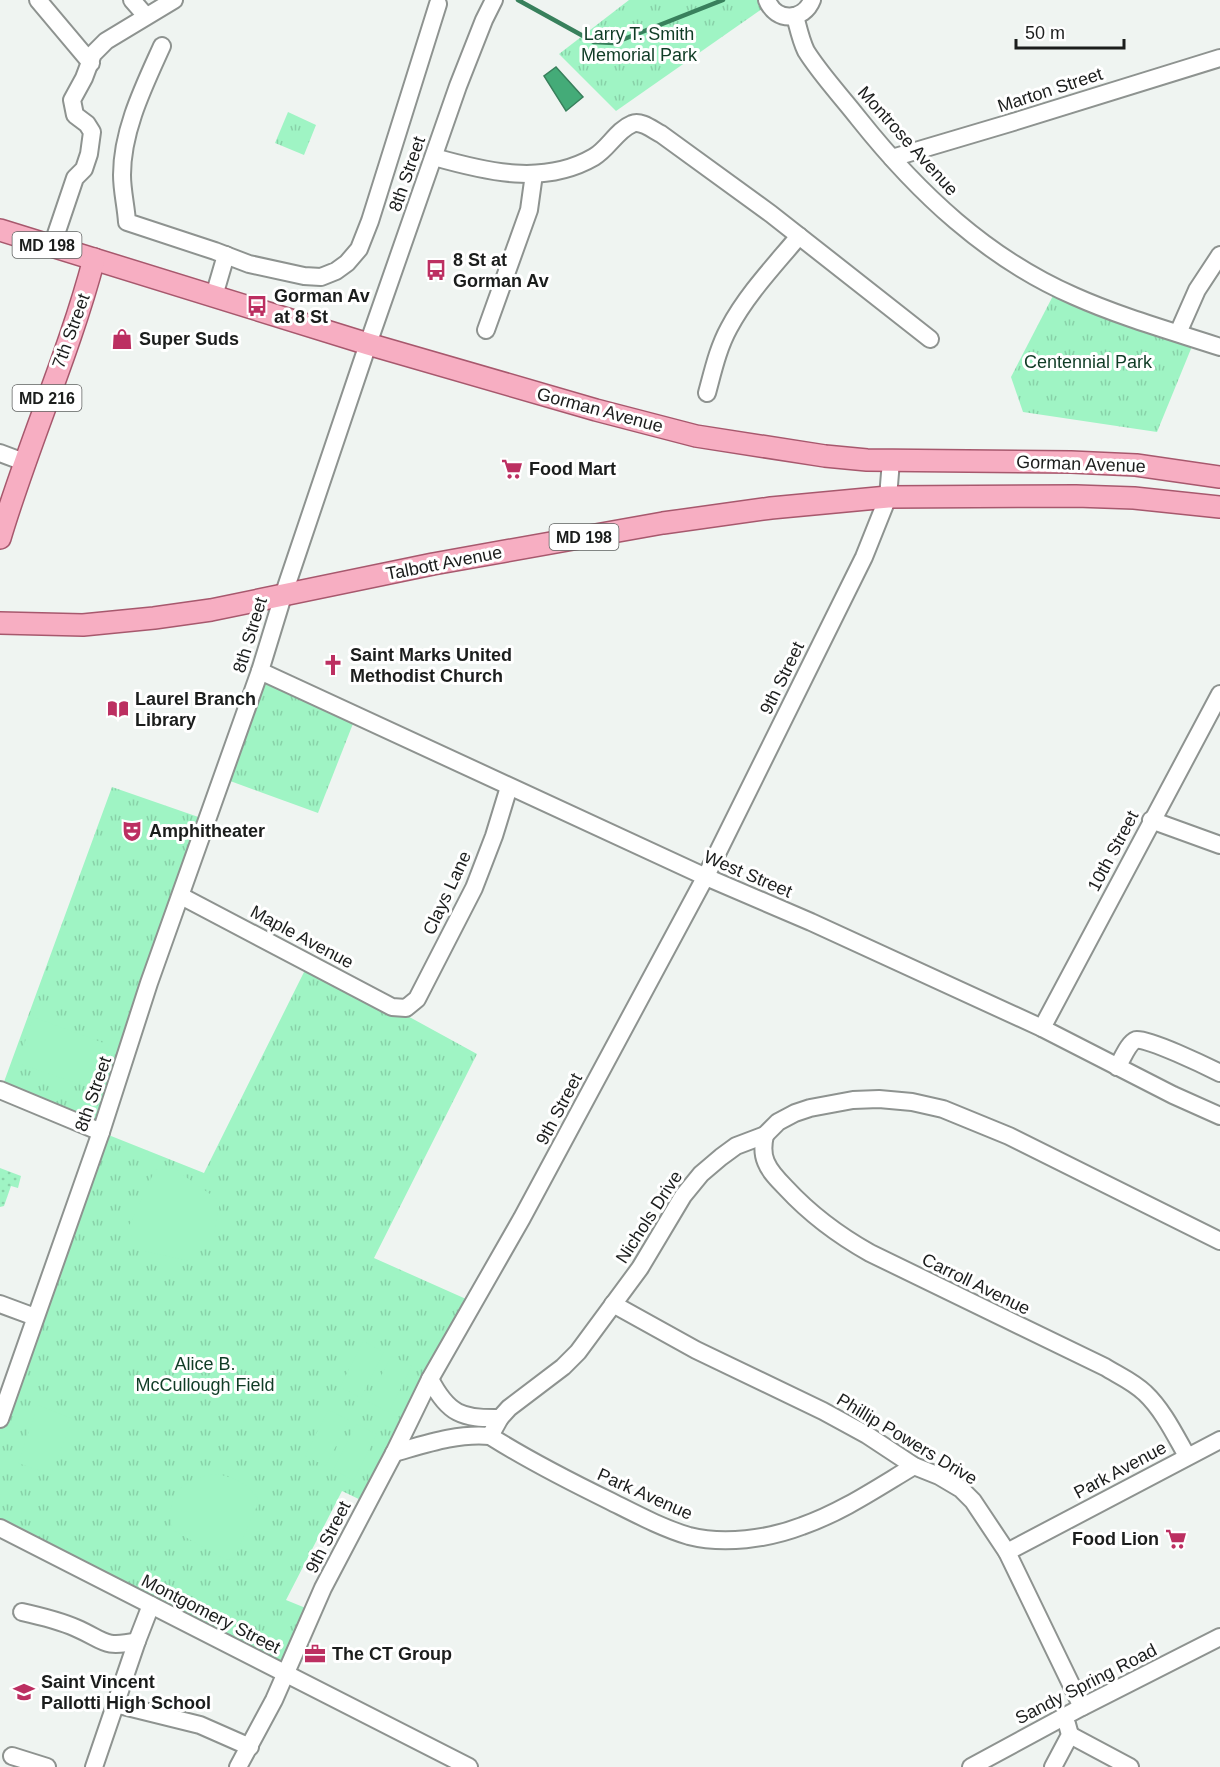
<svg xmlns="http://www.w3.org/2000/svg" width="1220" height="1767" font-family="Helvetica,sans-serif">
  <defs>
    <pattern id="grass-tufts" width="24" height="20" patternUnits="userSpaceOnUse" patternTransform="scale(1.5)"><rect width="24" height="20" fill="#9ff4c4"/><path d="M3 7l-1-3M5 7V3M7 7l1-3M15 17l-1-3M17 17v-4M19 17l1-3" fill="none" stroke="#88d1a8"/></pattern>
    <pattern id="garden-dots" width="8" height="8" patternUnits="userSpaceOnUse" patternTransform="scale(1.5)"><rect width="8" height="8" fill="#9ff4c4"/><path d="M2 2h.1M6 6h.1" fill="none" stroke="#88d1a8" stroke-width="1.8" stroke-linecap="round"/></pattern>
  </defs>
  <rect width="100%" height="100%" fill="#eff4f1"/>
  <!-- grass -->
  <g fill="url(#grass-tufts)">
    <path d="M629 0H768L769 4 616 111 559 54Z"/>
    <path d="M288 112 316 125 304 155 275 143Z"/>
    <path d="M1057 288 1195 339 1157 432 1023 412 1011 377Z"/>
    <path d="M260 671 356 716 318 813 222 778Z"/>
    <path d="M112 787 207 820 101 1132 204 1173 309 962 477 1054 374 1258 475 1303 367 1503 342 1491 286 1600 313 1611 285 1674 0 1529V1419L101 1132 1 1090Z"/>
  </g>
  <!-- garden -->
  <path fill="url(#garden-dots)" d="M0 1168 21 1176 18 1188 11 1186 4 1206 0 1207Z"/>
  <!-- pitch -->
  <g fill="#9ff4c4">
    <path d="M33 1017 109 1045 93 1089 18 1063Z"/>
    <path d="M173 1168 220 1201 214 1237 189 1261 144 1251 127 1230 155 1170Z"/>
    <path d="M363 1341 384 1352 361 1398 340 1387Z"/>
    <path d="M391 1356 412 1366 389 1412 368 1402Z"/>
    <path d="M38 1405 73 1419 51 1475 18 1463Z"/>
    <path d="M328 1410 349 1420 326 1466 305 1456Z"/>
    <path d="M356 1424 377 1434 354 1480 333 1470Z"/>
    <path d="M216 1474C234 1477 250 1484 259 1501L235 1557 230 1560 224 1559 173 1530C164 1494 181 1479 216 1474Z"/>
  </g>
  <!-- water -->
  <path fill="#44ab78" stroke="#38805c" stroke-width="1.5" d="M556 67 583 97 566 111 544 76Z"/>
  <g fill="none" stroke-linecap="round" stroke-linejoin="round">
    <!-- stream -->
    <path stroke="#38805c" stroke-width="4.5" d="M518 0 594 42 614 43 723 0"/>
    <defs>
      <g id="minor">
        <path d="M38 0 91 63"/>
        <path d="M132 0 146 16"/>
        <path d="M767 0C776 23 804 21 812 0"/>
        <path d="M795 16C798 27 801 41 806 51 821 75 842 97 859 119 918 193 987 258 1074 296 1121 317 1171 331 1220 347"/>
        <path d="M162 46C144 86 122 130 122 175 122 191 126 206 127 222L215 251 249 264 304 276 321 277 336 271 347 263 359 249 370 221 438 4"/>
        <path d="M434 157C487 172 544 186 594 157 608 149 617 130 632 124 641 120 653 130 661 134L771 214 930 339"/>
        <path d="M892 158 1010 123 1220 58"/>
        <path d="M52 246 75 178 84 169 89 154 92 132 87 124 75 115 72 100 84 78 93 54 106 41 174 0"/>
        <path d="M214 296 226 255"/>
        <path d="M486 330 529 210 534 174"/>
        <path d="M1178 333 1197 290 1220 255"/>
        <path d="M707 393C713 371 718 348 729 328 747 294 775 265 799 236"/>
        <path d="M0 453 24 462"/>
        <path d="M260 671 706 877 811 922 1042 1028 1173 1095 1220 1116"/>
        <path d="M1151 820 1220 845"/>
        <path d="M181 896 392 1007 406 1008 417 999 474 888 494 836 509 787"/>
        <path d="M1042 1028 1220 694"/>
        <path d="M1117 1067C1122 1060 1128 1043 1136 1040 1146 1037 1208 1067 1220 1073"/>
        <path d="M0 1090 101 1132"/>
        <path d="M765 1135C763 1144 762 1153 766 1162 770 1172 778 1180 786 1188 811 1215 838 1235 870 1253L1105 1367C1118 1375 1134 1382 1145 1393 1163 1410 1175 1435 1187 1456"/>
        <path d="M0 1304 35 1317"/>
        <path d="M613 1304 696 1350 823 1411 867 1435 914 1466 939 1476 961 1489 973 1501 1007 1552 1082 1707"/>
        <path d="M430 1379C448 1414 462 1419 500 1418"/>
        <path d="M0 1419 101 1132 149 983 260 671 283 596 368 344 458 86 484 20 494 0"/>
        <path d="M490 1436 500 1418 509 1408 563 1367 578 1352 640 1268 683 1196 701 1174 721 1157 736 1146 765 1135 778 1122 795 1113 810 1108 853 1100 879 1099 912 1102 943 1109 1009 1136 1220 1241"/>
        <path d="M394 1453C426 1444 457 1433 490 1436 528 1460 569 1481 610 1501 636 1514 662 1528 689 1536 724 1545 768 1539 802 1526 842 1512 877 1488 914 1466"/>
        <path d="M0 1528 469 1767"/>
        <path d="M1007 1552 1220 1440"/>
        <path d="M22 1612C40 1616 58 1620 76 1628 104 1640 103 1649 137 1641L151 1605"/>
        <path d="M115 1704 200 1725 250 1747"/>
        <path d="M1070 1735 1130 1767"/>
        <path d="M12 1756 47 1767"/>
        <path d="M94 1767 137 1641"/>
        <path d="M238 1767 274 1700 323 1588 394 1453 430 1379 522 1218 707 874 864 557 888 497 891 461"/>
        <path d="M971 1767 1082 1707 1220 1637"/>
        <path d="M1053 1767 1070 1735 1067 1724"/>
      </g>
      <g id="major">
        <path d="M0 230 368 344 596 410 696 436 825 456 867 460 1071 462 1136 465 1220 477"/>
        <path d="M0 538C28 444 69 354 94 259"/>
        <path d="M0 623 83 625 154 618 211 610 433 564 663 523 771 508 888 497 1076 496 1134 498 1220 507"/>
      </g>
    </defs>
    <!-- minor casing -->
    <use href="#minor" stroke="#8e9390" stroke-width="20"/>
    <!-- major casing -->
    <use href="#major" stroke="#a7586d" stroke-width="24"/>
    <!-- minor -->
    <use href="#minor" stroke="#fff" stroke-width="16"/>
    <!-- major -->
    <use href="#major" stroke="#f7aec2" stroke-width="21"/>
  </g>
  <!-- icons -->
  <defs>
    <symbol id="bus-bare" viewBox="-9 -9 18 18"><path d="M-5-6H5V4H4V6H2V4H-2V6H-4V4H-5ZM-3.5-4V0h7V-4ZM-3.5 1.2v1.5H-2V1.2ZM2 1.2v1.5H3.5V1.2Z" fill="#bc2f61" stroke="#fff" stroke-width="2.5" paint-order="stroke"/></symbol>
    <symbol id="shop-bare" viewBox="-9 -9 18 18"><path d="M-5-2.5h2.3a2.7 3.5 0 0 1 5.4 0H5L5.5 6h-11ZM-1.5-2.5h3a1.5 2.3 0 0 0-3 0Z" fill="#bc2f61" stroke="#fff" stroke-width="2.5" paint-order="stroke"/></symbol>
    <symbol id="supermarket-bare" viewBox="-9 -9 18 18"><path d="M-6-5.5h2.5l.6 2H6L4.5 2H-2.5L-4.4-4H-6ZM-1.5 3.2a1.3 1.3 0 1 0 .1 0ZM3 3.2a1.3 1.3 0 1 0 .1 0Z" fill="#bc2f61" stroke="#fff" stroke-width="2.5" paint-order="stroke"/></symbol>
    <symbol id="church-bare" viewBox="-9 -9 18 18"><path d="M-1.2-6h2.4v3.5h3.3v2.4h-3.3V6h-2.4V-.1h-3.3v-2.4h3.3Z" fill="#bc2f61" stroke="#fff" stroke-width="2.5" paint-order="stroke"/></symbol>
    <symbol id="library-bare" viewBox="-9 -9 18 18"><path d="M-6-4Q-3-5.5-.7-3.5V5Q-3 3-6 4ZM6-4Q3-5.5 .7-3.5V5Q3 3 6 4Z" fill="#bc2f61" stroke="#fff" stroke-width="2.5" paint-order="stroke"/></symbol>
    <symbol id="theatre-bare" viewBox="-9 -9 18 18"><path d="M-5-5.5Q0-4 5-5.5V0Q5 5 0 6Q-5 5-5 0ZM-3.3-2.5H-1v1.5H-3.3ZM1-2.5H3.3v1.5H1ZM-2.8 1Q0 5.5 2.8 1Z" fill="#bc2f61" stroke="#fff" stroke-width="2.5" paint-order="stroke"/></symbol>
    <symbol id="office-bare" viewBox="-9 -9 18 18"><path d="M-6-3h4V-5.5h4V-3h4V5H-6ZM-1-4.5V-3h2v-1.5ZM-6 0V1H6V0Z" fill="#bc2f61" stroke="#fff" stroke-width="2.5" paint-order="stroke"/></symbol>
    <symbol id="school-bare" viewBox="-9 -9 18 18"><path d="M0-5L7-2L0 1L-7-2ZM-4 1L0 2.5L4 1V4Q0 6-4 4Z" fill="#bc2f61" stroke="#fff" stroke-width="2.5" paint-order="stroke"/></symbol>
  </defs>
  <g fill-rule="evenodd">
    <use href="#bus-bare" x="421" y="255" width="30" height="30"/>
    <use href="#bus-bare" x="242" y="291" width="30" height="30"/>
    <use href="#shop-bare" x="107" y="324" width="30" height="30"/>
    <use href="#supermarket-bare" x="497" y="454" width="30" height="30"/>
    <use href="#church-bare" x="318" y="650" width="30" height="30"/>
    <use href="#library-bare" x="103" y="694" width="30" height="30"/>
    <use href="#theatre-bare" x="117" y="816" width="30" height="30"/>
    <use href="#supermarket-bare" x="1161" y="1524" width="30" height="30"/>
    <use href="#office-bare" x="300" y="1639" width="30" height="30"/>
    <use href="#school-bare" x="9" y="1677" width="30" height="30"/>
  </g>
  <g text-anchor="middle" stroke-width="6" stroke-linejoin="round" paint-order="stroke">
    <!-- shield labels -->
    <g fill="#fff" stroke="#5f6160" stroke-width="1.5">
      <rect x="12.5" y="232" width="69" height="26" rx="4.5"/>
      <rect x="12.5" y="385" width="69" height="26" rx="4.5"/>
      <rect x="549.5" y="524" width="69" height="26" rx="4.5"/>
    </g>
    <g font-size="16" font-weight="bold" fill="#1b1d1c">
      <text x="47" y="251">MD 198</text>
      <text x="47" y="404">MD 216</text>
      <text x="584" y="543">MD 198</text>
    </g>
    <!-- park labels -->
    <g font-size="18" fill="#103c26" stroke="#fff">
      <text x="639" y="40">Larry T. Smith<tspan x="639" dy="21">Memorial Park</tspan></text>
      <text x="1088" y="368">Centennial Park</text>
      <text x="205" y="1370">Alice B.<tspan x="205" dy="21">McCullough Field</tspan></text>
    </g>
    <!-- street labels -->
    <g font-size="18" fill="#1b1d1c" stroke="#fff">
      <text transform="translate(1050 90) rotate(-18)" y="6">Marton Street</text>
      <text transform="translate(908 141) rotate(48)" y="6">Montrose Avenue</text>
      <text transform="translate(407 174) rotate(-71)" y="6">8th Street</text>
      <text transform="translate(71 331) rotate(-70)" y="6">7th Street</text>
      <text transform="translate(600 410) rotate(15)" y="6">Gorman Avenue</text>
      <text transform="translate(1081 464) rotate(2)" y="6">Gorman Avenue</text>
      <text transform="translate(444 563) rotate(-11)" y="6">Talbott Avenue</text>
      <text transform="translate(250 635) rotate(-73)" y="6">8th Street</text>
      <text transform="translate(782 678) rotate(-64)" y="6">9th Street</text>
      <text transform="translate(1113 851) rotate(-62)" y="6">10th Street</text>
      <text transform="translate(748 874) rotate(23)" y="6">West Street</text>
      <text transform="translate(447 893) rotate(-65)" y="6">Clays Lane</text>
      <text transform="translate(302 937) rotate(28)" y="6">Maple Avenue</text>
      <text transform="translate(93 1094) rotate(-71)" y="6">8th Street</text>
      <text transform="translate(559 1109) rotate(-62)" y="6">9th Street</text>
      <text transform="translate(649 1217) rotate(-57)" y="6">Nichols Drive</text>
      <text transform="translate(976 1284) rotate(26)" y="6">Carroll Avenue</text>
      <text transform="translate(907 1439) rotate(31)" y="6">Phillip Powers Drive</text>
      <text transform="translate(1120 1470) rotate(-28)" y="6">Park Avenue</text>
      <text transform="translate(645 1494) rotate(24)" y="6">Park Avenue</text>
      <text transform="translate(328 1537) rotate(-63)" y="6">9th Street</text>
      <text transform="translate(211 1614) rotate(27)" y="6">Montgomery Street</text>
      <text transform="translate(1086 1684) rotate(-27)" y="6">Sandy Spring Road</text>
    </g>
    <!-- poi labels -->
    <g font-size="18" font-weight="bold" fill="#1b1d1c" stroke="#fff" text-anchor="start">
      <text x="453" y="266">8 St at<tspan x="453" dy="21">Gorman Av</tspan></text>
      <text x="274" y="302">Gorman Av<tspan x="274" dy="21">at 8 St</tspan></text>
      <text x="139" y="345">Super Suds</text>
      <text x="529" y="475">Food Mart</text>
      <text x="350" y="661">Saint Marks United<tspan x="350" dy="21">Methodist Church</tspan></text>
      <text x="135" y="705">Laurel Branch<tspan x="135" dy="21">Library</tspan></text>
      <text x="149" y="837">Amphitheater</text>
      <text x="1159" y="1545" text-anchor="end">Food Lion</text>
      <text x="332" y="1660">The CT Group</text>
      <text x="41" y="1688">Saint Vincent<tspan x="41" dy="21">Pallotti High School</tspan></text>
    </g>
  </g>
  <!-- scale -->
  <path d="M1016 39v9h108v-9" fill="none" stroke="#1b1d1c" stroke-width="3"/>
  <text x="1025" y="39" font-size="18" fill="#1b1d1c" stroke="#ffffff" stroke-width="4.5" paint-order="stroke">50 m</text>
</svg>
